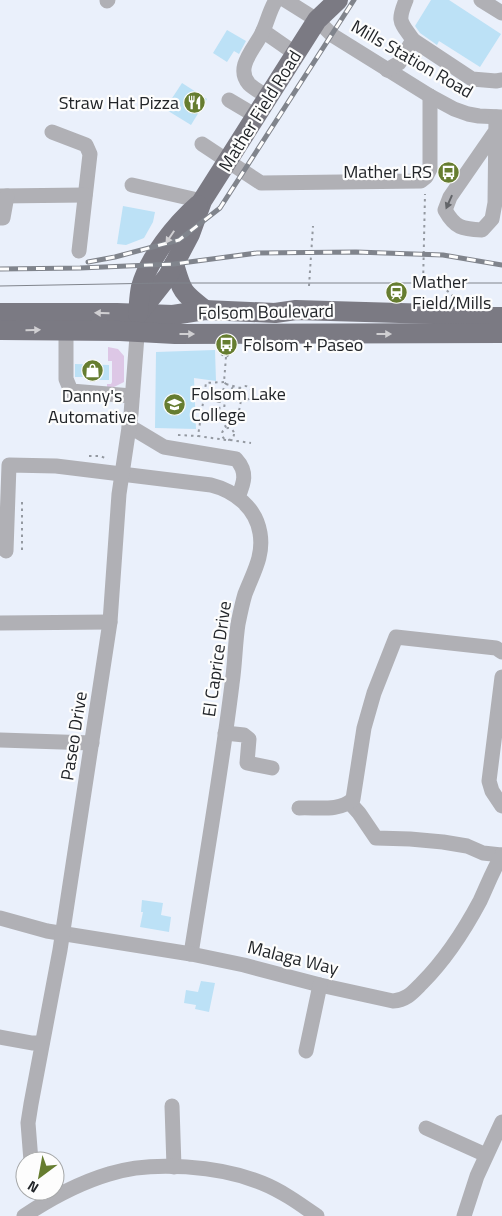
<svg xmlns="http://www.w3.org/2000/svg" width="502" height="1216" font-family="'Titillium Web',sans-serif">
  <rect width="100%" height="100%" fill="#eaf0fb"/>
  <!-- green -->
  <path fill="#ddc7e6" d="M108 347 118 349 124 356V382L110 389 107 388V384H111L112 382V361H108Z"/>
  <!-- building -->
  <g fill="#bce1f6">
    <path d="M431 0H449L501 34 480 67 439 41 437 45 420 33 415 26Z"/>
    <path d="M227 30 246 41 239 54 234 51 227 62 213 53Z"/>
    <path d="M182 83 207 99 191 125 165 109Z"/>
    <path d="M123 206 155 212 153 222 144 238 126 245 117 244Z"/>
    <path d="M215 350 216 381 194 378 196 429 155 428 156 352Z"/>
    <path d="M75 364 109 365V380H98V377H75Z"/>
    <path d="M142 900 163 903 161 915 171 917 169 932 140 927 143 912H141Z"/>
    <path d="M201 981 215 983 209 1012 195 1009 196 1005 184 1003 186 990 198 992Z"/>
  </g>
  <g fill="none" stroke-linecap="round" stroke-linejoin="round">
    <!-- path -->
    <g stroke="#9499a1" stroke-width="2" stroke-dasharray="2.5 4" stroke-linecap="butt">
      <path d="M309 286 313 226"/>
      <path d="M423 286 425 194"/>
      <path d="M442 286 455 298V303"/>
      <path d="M223 348 221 354 226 357 230 354 229 349"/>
      <path d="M226 357 224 382 226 384C217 400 217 413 227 429"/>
      <path d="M224 382 206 383 198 436 226 440"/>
      <path d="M226 384 240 388"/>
      <circle cx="245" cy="393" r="7"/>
      <path d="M233 387C226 397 219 410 230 421 239 418 240 407 241 399"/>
      <path d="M251 397 255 400 265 399"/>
      <path d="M204 399 219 402"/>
      <circle cx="228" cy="434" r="6"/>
      <path d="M178 435 198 436"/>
      <path d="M230 440 251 443"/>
      <path d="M89 456H100L108 459"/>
      <path d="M22 502V551"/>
    </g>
    <!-- minor -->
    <g stroke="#b0b0b5" stroke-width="15">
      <path d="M285 0 317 20 332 35 430 96 454 109 468 114 479 116 502 117"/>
      <path d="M406 0C397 22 400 21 413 40"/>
      <path d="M481 0 502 13"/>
      <path d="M107 1 108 0"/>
      <path d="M263 31 296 54"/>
      <path d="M387 70 399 63 413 40 472 79 496 81 502 80"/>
      <path d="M268 97C262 93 254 89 249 84 235 68 253 50 261 35 267 24 269 11 276 0"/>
      <path d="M229 100 256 116"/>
      <path d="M52 132 86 145 90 154 79 251"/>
      <path d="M495 132 450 197 445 210C455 228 462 229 482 230L492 219 495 203 496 117"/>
      <path d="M202 144 261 183 421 181 426 177 430 169V96"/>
      <path d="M132 185 202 201"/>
      <path d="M0 196 85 195"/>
      <path d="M0 218H3L7 196"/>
      <path d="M66 329V379L71 391 132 396"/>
      <path d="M129 426 164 447 236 459C248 472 244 483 238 497"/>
      <path d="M6 551 9 465 56 466 211 485C235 491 256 508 260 533 264 556 253 573 245 594 242 604 240 614 238 624 235 644 235 664 232 684 221 774 205 864 191 954"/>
      <path d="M0 623 110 622"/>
      <path d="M502 677 489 781 492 791 502 806"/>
      <path d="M225 733 244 735 249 739 247 763 272 768"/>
      <path d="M0 740 92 743"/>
      <path d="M350 803 359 813 376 838 410 839 443 842 467 846 483 853 502 855"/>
      <path d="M299 808C316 807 340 812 353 799L364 728 374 693 396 637 496 648 502 652"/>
      <path d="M0 918 47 931 191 954 244 965 320 985 393 1001C407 1000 413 992 422 983 446 959 464 931 480 901 487 886 493 870 502 855"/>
      <path d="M0 1037 32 1043H42"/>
      <path d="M306 1051 320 985"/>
      <path d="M172 1106 174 1167"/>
      <path d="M426 1128 486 1155"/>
      <path d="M31 1161 28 1123 31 1104 60 950 110 622 119 494 131 414 138 323"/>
      <path d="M24 1216C51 1198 79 1183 109 1174 152 1160 221 1166 262 1183 282 1191 300 1204 317 1216"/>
      <path d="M464 1216 477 1176 502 1122"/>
    </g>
    <!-- major -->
    <g stroke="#7b7a83" stroke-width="20">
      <path d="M174 264C182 292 182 292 205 310"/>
      <path d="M0 313H117L173 315 205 310 275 313 296 310 434 314 454 317H502"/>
      <path d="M138 314 168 276 190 234 202 201 317 20 338 0"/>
      <path d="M138 314C139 305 139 296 141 287 149 258 175 225 198 205"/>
      <path d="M0 330 120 331 175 334 502 333"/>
    </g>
    <!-- tram -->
    <path stroke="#80848c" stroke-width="1" d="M0 286 163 283H502"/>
    <defs>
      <g id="rail">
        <path d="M88 262 115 257 179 240 220 208 354 0"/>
        <path d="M0 269 80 268 150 265 174 264 257 253 356 252 443 255 502 265"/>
      </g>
    </defs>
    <!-- rail casing -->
    <use href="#rail" stroke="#80848c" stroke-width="5"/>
    <!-- rail -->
    <use href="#rail" stroke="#fdfdfd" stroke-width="3" stroke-dasharray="9" stroke-linecap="butt"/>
  </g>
  <!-- one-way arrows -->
  <defs><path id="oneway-solid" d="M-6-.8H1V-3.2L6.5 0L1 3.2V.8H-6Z" transform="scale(1.25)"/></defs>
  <use fill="#626468" href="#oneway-solid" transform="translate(449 202) rotate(114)"/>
  <g fill="#d0cfd2">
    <use href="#oneway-solid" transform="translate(170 237) rotate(124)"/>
    <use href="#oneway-solid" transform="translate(102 313) rotate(-179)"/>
    <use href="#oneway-solid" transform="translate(33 330) rotate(-1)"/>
    <use href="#oneway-solid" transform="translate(187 334)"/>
    <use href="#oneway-solid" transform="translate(384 334)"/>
  </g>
  <!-- icons -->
  <defs>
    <symbol id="restaurant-disc" viewBox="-11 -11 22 22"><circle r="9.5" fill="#667d30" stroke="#fdfdfd"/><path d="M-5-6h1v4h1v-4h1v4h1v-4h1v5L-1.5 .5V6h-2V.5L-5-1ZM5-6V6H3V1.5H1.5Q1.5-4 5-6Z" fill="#fff"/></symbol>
    <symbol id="bus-disc" viewBox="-11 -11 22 22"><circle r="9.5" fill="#667d30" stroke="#fdfdfd"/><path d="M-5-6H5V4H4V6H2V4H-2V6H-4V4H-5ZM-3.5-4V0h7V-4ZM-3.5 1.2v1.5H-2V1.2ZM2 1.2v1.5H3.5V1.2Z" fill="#fff"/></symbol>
    <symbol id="station-disc" viewBox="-11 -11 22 22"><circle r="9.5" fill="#667d30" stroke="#fdfdfd"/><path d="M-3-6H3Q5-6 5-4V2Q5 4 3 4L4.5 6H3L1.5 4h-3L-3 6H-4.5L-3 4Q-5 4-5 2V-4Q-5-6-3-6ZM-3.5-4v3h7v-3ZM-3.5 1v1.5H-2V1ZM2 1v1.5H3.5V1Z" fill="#fff"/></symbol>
    <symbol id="shop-disc" viewBox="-11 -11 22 22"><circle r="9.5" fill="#667d30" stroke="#fdfdfd"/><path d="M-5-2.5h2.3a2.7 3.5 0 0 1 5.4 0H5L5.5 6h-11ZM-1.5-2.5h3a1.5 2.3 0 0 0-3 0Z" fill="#fff"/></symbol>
    <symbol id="university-disc" viewBox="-11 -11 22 22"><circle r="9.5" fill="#667d30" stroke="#fdfdfd"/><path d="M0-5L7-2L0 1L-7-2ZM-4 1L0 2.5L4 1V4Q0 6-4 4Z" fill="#fff"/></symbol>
  </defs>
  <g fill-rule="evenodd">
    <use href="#restaurant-disc" x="182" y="90" width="25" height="25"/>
    <use href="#bus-disc" x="436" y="160" width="25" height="25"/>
    <use href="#station-disc" x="384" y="280" width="25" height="25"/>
    <use href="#bus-disc" x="214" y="332" width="25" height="25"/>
    <use href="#shop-disc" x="80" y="358" width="25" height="25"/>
    <use href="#university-disc" x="162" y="392" width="25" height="25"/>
  </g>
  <g text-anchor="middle" stroke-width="4.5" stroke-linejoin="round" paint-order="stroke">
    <!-- street labels -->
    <g font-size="18" fill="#222529" stroke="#fdfdfd">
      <text transform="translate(412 59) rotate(30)" y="6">Mills Station Road</text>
      <text transform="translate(260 111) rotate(-58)" y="6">Mather Field Road</text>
      <text transform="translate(266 312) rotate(-1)" y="6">Folsom Boulevard</text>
      <text transform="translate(217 659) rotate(-82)" y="6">El Caprice Drive</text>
      <text transform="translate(74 736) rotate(-81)" y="6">Paseo Drive</text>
      <text transform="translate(293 958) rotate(14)" y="6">Malaga Way</text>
    </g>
    <!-- poi labels -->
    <g font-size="18" fill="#222529" stroke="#fdfdfd" text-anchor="start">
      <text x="179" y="109" text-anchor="end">Straw Hat Pizza</text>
      <text x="432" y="178" text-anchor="end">Mather LRS</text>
      <text x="412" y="288">Mather<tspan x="412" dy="21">Field/Mills</tspan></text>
      <text x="243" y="351">Folsom + Paseo</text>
      <text x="191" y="400">Folsom Lake<tspan x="191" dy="21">College</tspan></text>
      <text x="92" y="402" text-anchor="middle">Danny's<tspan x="92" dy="21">Automative</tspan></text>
    </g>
  </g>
  <!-- north arrow -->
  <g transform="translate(40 1176) rotate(212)"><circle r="24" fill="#fdfdfd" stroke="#a5a7a8"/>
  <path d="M0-4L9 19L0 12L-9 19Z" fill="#667d30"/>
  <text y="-8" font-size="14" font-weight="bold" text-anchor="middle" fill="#222529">N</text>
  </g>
</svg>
